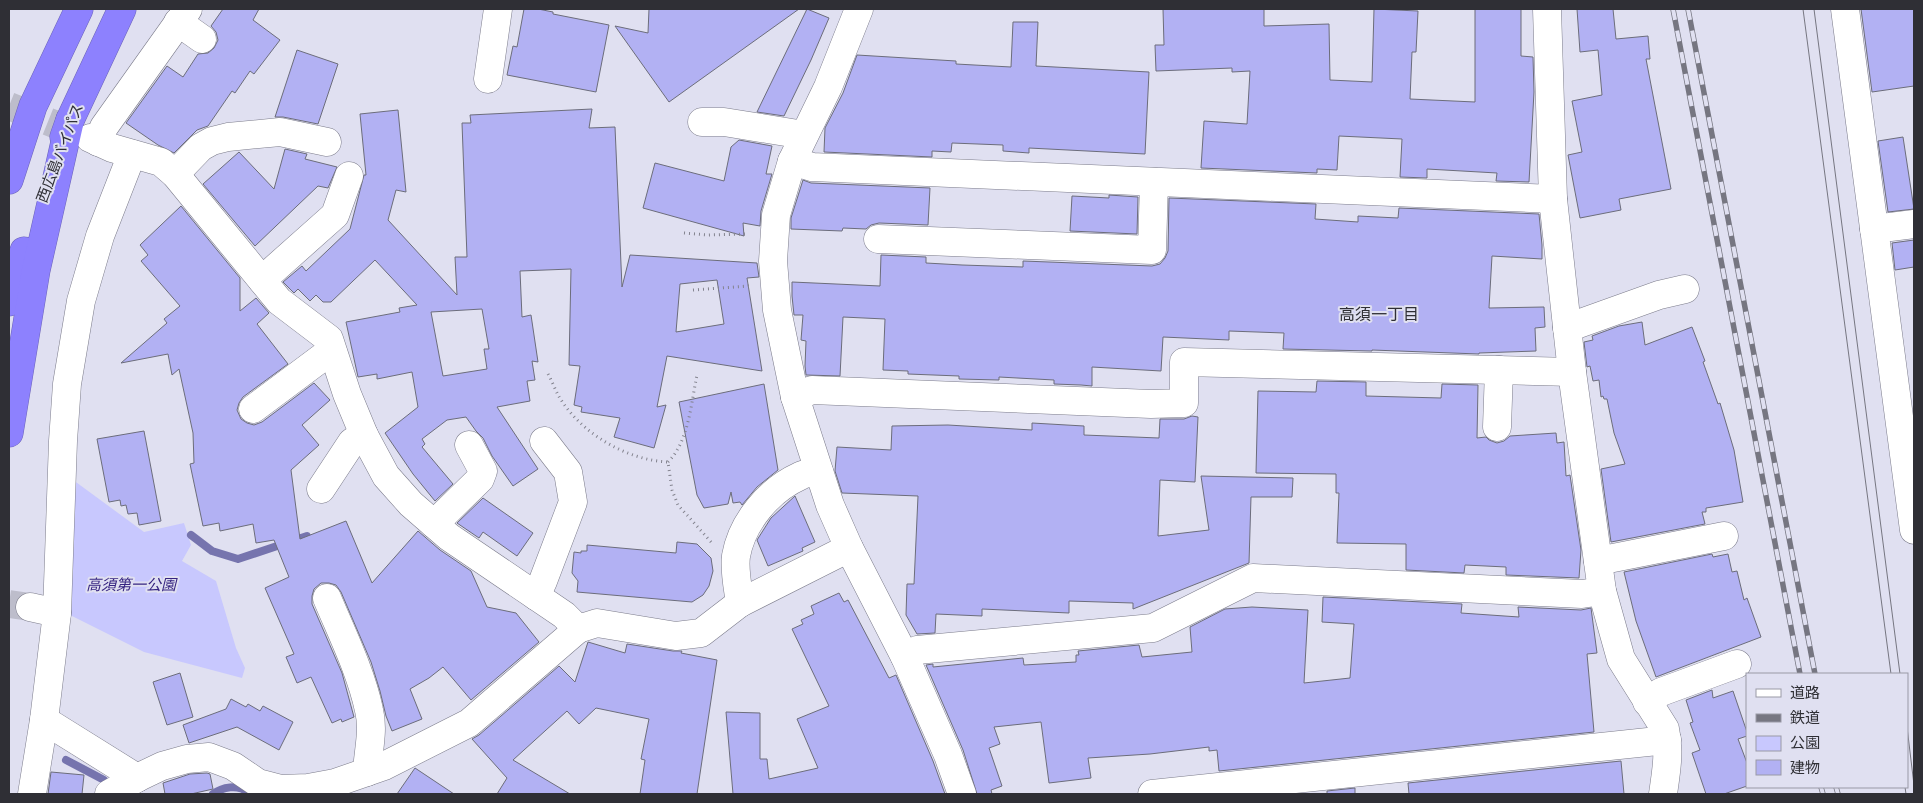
<svg xmlns="http://www.w3.org/2000/svg" width="1923" height="803" font-family="'Roboto Serif','Noto Sans JP',serif">
  <rect width="100%" height="100%" fill="#e0e0f1"/>
  <!-- green -->
  <path fill="#c8c8fe" d="M69 477 144 532 184 523 191 545 182 561 216 581 236 648 245 668 242 678 144 652 66 613Z"/>
  <g fill="none" stroke-linecap="round" stroke-linejoin="round">
    <!-- stream -->
    <g stroke="#7674ae" stroke-width="8">
      <path d="M191 535 212 551 238 559 307 536"/>
      <path d="M66 760 104 780"/>
      <path d="M213 794C222 787 238 784 248 792"/>
    </g>
  </g>
  <!-- building -->
  <g fill="#b2b1f3" stroke="#6c6d7b" fill-rule="evenodd">
    <path d="M223 9H259L253 20 280 40 254 74 250 71 235 93 232 91 208 126 197 130 174 153 158 145 126 123 167 66 183 77 198 54 208 53 214 48 218 40 216 32 211 26Z"/>
    <path d="M524 9H538L553 12V14L609 25 596 92 507 75 513 46 517 47Z"/>
    <path d="M649 9H799L669 102 615 26 648 33Z"/>
    <path d="M807 9 829 18 811 60 784 116 757 112Z"/>
    <path d="M1163 9H1264V26L1329 24 1330 80 1372 82 1374 9 1418 11 1416 52H1412L1410 99 1475 102V9H1521V56L1533 57 1534 92 1529 182 1496 181 1497 173 1427 169V178L1400 177 1402 139 1339 136 1337 170 1317 169V173L1201 168 1204 121 1247 124 1250 71 1232 72V68L1156 71 1155 45H1164Z"/>
    <path d="M1577 9H1613L1616 39 1648 36 1650 59H1646L1671 189 1619 199 1621 210 1580 218 1568 155 1582 152 1572 101 1602 95 1598 50 1580 52Z"/>
    <path d="M1861 9H1914V86L1872 92Z"/>
    <path d="M1013 22H1038L1036 66 1149 72 1145 154 1029 148V153L1003 151V145L952 143 951 152 932 151V157L824 152 825 128 843 93 857 55 956 61V64L1011 67Z"/>
    <path d="M297 50 338 64 318 124 283 117H275Z"/>
    <path d="M592 109 589 128 615 127 622 287 630 255 757 263 759 277 747 278 762 371 667 356 657 407 666 405 654 448 614 437 620 418 581 412 582 407 574 405 580 366 569 365 571 269 520 271 522 317 531 315 538 362 532 361 535 380 527 381 530 401 497 407 538 469 513 486 492 456 483 438 476 431 466 417 447 420 422 439 425 444 422 447 453 484 435 501 413 474 385 433 418 407 412 372 377 379V374L358 377 346 322 400 312 399 308 417 305 375 260 331 302H323L316 295 310 301 298 289 294 293 283 282 302 266 306 271 350 229 364 175H366L360 114 398 110 406 192 396 190 388 220 457 295 455 257H467L462 123H471L470 115ZM717 280 724 324 676 332 680 284ZM482 309 489 349H484L487 369 443 376 431 312Z"/>
    <path d="M1903 137 1914 209 1888 212 1878 141Z"/>
    <path d="M739 140 772 146 766 174H772L761 211 760 226 743 223 744 236 643 208 655 163 724 181 731 147Z"/>
    <path d="M285 149 307 154 305 159 337 167 328 188 318 186 255 246 203 184 239 152 274 189Z"/>
    <path d="M803 180 811 183 930 188 928 225 879 223 871 225 866 229 843 228 842 231 791 229V218Z"/>
    <path d="M1109 195 1138 197 1137 234 1070 231 1072 196 1109 198Z"/>
    <path d="M1169 198 1316 204 1315 219 1358 222V216L1398 218 1399 208 1539 214 1542 245V259L1492 256 1489 308 1544 307 1545 327 1535 328 1536 351 1479 353V354L1372 350V351L1283 349 1284 333 1229 331V340L1163 337 1161 371 1092 367V386L1081 385 1054 384V380L999 377V380L959 379V376L908 374V371L883 370 885 319 843 317 840 376 806 375 805 366 806 341 801 340 803 315H794L792 296V282L880 286 881 255 926 257V263L962 265 1023 267V261L1152 266 1160 264 1165 258 1168 251Z"/>
    <path d="M181 206 240 278V311L256 298 269 313 257 324 288 364 243 397 239 403 237 410 241 419 247 423 254 425 262 422 314 383 330 400 302 425 319 445 291 470 300 539 346 521 372 583 418 531 440 550 471 571 487 607 516 613 539 642 471 700 443 667 429 678 410 689 422 719 392 731 386 716 380 691 371 662 341 592 336 585 329 583H321L314 589 312 596V604L342 673 354 717 342 722 341 719 332 723 311 677 297 683 286 657 294 654 265 588 289 577 274 540 256 543 253 524 220 531 219 523 203 526 190 464 194 463 193 433 179 369 172 375 168 354 121 363 167 323 164 319 180 306 141 261 148 255 140 245Z"/>
    <path d="M1914 240V267L1895 270 1892 243Z"/>
    <path d="M1642 322 1645 345 1692 327 1705 361 1703 362 1718 404 1720 403 1734 450 1743 502 1706 508V512H1702L1705 524 1611 542 1601 469 1625 464 1614 433 1607 399H1604L1603 396 1601 397 1599 380 1593 381 1590 366 1587 367 1584 342 1593 340 1592 336 1619 326Z"/>
    <path d="M1317 381 1366 382V396L1441 398 1442 384 1478 385 1477 438 1486 437 1489 440 1497 443 1504 441 1510 436 1556 433 1557 443 1564 442 1566 476 1570 475 1581 550 1579 578 1506 575V567L1465 565 1464 573 1406 570V544L1337 543 1339 493H1336V474L1256 473 1258 391 1316 392Z"/>
    <path d="M764 384 778 470 757 487 742 505 740 502 733 503 731 492 728 504 704 508 697 495 679 402Z"/>
    <path d="M1192 416 1198 417 1195 482 1160 480 1158 536 1209 530 1201 476 1293 478 1292 497H1251L1249 563 1133 609V603L1069 601V613L982 609V616L936 614 935 633 917 634 906 615 907 584H914L918 496 842 493 835 471 837 447 891 450 892 426 948 425 1032 430V423L1084 426V435L1159 438 1160 419H1184Z"/>
    <path d="M144 431 161 521 139 525 137 513 128 514 126 505 121 506 120 500 109 502 97 439Z"/>
    <path d="M795 496 815 542 802 548 803 551 768 566 757 540 771 518Z"/>
    <path d="M483 498 533 533 517 556 483 532 479 538 457 523Z"/>
    <path d="M677 542 697 544 711 558 713 571 709 586 703 595 692 602 577 592 578 581 572 573 574 552 581 553V551H587V545L676 553Z"/>
    <path d="M1712 554 1713 557 1728 554 1732 572 1737 571 1744 600 1747 598 1761 637 1656 677 1636 621 1624 572Z"/>
    <path d="M839 593 844 602 848 600 889 678 896 675 933 761 945 794H733L726 712 760 713V759H767L769 779 818 768 797 719 829 706 792 629 803 624 801 620 814 614 811 606Z"/>
    <path d="M1323 597 1462 604 1461 613 1519 617 1518 607 1581 610 1591 608 1597 653 1587 654 1594 732 1219 771 1217 750 1209 751V747L1150 754 1088 758 1091 778 1049 783 1041 722 994 727 1000 744 989 748 1002 786 991 790 992 794H977L963 750 926 665 933 664V667L1023 658 1024 665 1076 662V655H1079L1078 651 1139 645 1142 657 1192 652 1190 627 1225 609 1252 607 1308 610 1304 683 1350 678 1354 624 1322 622Z"/>
    <path d="M588 642 625 653 627 644 673 651H682L681 653 717 660 697 794H640L645 760 641 759 649 719 596 708 579 724 567 711 513 760 570 794H497L507 778 472 739 479 735 559 666 575 682Z"/>
    <path d="M180 673 193 717 167 725 153 682Z"/>
    <path d="M1712 690 1713 698 1733 691 1747 732V736L1738 739 1747 763V786L1724 794H1706L1692 753 1700 750 1690 723 1693 722 1686 700Z"/>
    <path d="M231 699 246 707 248 704 260 711 263 706 293 722 279 750 237 727 189 743 183 725 226 709Z"/>
    <path d="M1621 761 1624 794H1409L1408 783Z"/>
    <path d="M415 768 454 794H397Z"/>
    <path d="M51 772 84 775 82 794H48Z"/>
    <path d="M207 773 210 774 213 789 191 794H165L163 783 190 774Z"/>
    <path d="M1355 788V794H1327V791Z"/>
  </g>
  <g fill="none" stroke-linecap="round" stroke-linejoin="round">
    <!-- minor-tunnel -->
    <g stroke="#bdbdcb" stroke-width="28" stroke-dasharray="28 14" stroke-linecap="butt">
      <path d="M9 106 89 138"/>
      <path d="M9 604 30 607"/>
    </g>
    <defs>
      <g id="minor">
        <path d="M859 9 828 87 792 161 776 215 773 261 777 310 795 397 830 505 849 548 905 657 948 755 962 794"/>
        <path d="M1547 9 1553 199 1572 372 1602 591 1621 659 1665 729C1670 751 1666 773 1663 794"/>
        <path d="M1845 9 1914 530"/>
        <path d="M178 22 202 39"/>
        <path d="M488 79 498 9"/>
        <path d="M702 122H724L804 135"/>
        <path d="M90 138 112 148 161 162 175 174 279 301 329 339 347 394 364 435 386 476 411 504 449 537 564 615 578 629 597 623 676 636 701 633 740 603 849 548"/>
        <path d="M98 142 104 127 188 9"/>
        <path d="M792 161 812 167 1553 199"/>
        <path d="M175 174 201 147 212 141 228 137 280 132 327 142"/>
        <path d="M1874 229 1914 224"/>
        <path d="M878 239 1152 250 1154 182"/>
        <path d="M262 280 335 215 349 176"/>
        <path d="M1567 328 1659 295 1685 289"/>
        <path d="M795 397 812 390 1151 404 1184 403V362L1572 372"/>
        <path d="M253 409 324 356 333 353"/>
        <path d="M1497 427 1499 370"/>
        <path d="M321 489 352 442 364 435"/>
        <path d="M434 524 480 479 483 471 469 445"/>
        <path d="M1598 561 1724 536"/>
        <path d="M536 596 543 581 573 502 568 472 544 441"/>
        <path d="M327 598C342 634 361 672 369 710 374 731 368 751 367 772"/>
        <path d="M740 603C738 588 734 571 736 556 742 522 769 490 800 476 805 473 813 473 819 472"/>
        <path d="M30 607 57 613"/>
        <path d="M905 657 917 650 1153 628 1253 578 1582 594 1602 591"/>
        <path d="M1647 702 1661 692 1737 664"/>
        <path d="M44 720 137 778"/>
        <path d="M32 794 44 720 57 613 63 441 67 384 81 301 100 236 132 154"/>
        <path d="M109 794 137 778 162 766 187 759 209 757 233 766 258 783 281 789 308 788 335 783 384 766 469 723 578 629"/>
        <path d="M1152 794 1667 740"/>
      </g>
      <g id="highway">
        <path d="M64 137 70 120 122 9"/>
        <path d="M9 180 33 106 79 9"/>
        <path d="M9 302 24 251"/>
        <path d="M9 433 36 270 70 120"/>
      </g>
    </defs>
    <!-- minor casing -->
    <use href="#minor" stroke="#7c7c8b" stroke-width="29"/>
    <!-- highway casing -->
    <use href="#highway" stroke="#6c64b8" stroke-width="29"/>
    <!-- path -->
    <g stroke="#83838e" stroke-width="3" stroke-dasharray="1 4" stroke-linecap="butt">
      <path d="M684 233 708 235 747 234"/>
      <path d="M693 290 749 286"/>
      <path d="M548 374C552 381 555 389 558 395 580 433 626 460 668 462L672 490 678 505 712 543"/>
      <path d="M668 462C689 441 691 403 697 375"/>
    </g>
    <!-- minor -->
    <use href="#minor" stroke="#fff" stroke-width="28"/>
    <!-- highway -->
    <use href="#highway" stroke="#8d81fe" stroke-width="28"/>
    <!-- tram -->
    <g stroke="#767681" stroke-width="1">
      <path d="M1803 9 1891 674"/>
      <path d="M1814 9 1900 674"/>
      <path d="M1907 727 1914 785"/>
      <path d="M1905 787 1906 794"/>
    </g>
    <defs>
      <g id="rail">
        <path d="M1673 9 1800 674"/>
        <path d="M1688 9 1815 674"/>
        <path d="M1821 787 1823 794"/>
        <path d="M1836 787 1838 794"/>
      </g>
    </defs>
    <!-- rail casing -->
    <use href="#rail" stroke="#767681" stroke-width="5.5"/>
    <!-- rail -->
    <use href="#rail" stroke="#e0e0f1" stroke-width="4" stroke-dasharray="11" stroke-linecap="butt"/>
  </g>
  <g text-anchor="middle" stroke-width="4" stroke-linejoin="round" paint-order="stroke">
    <!-- street labels -->
    <g font-size="15" fill="#2f2f35" stroke="#e0e0f1">
      <text transform="translate(60 153) rotate(-69)" y="5">西広島バイパス</text>
    </g>
    <!-- park labels -->
    <g font-size="15" font-style="italic" fill="#362481" stroke="#e0e0f1">
      <text x="131" y="590">高須第一公園</text>
    </g>
    <!-- neighbourhood labels -->
    <g font-size="16" fill="#2f2f35" stroke="#e0e0f1">
      <text x="1379" y="320">高須一丁目</text>
    </g>
  </g>
  <!-- border -->
  <rect width="1923" height="803" fill="none" stroke="#2f2f35" stroke-width="20"/>
  <!-- legend -->
  <rect x="1746" y="673" width="162" height="115" fill="#e0e0f1" stroke="#9999a6"/>
  <rect x="1756" y="689" width="25" height="8" fill="#ffffff" stroke="#9999a6"/>
  <text x="1790" y="698" font-size="15" fill="#2f2f35">道路</text>
  <rect x="1756" y="714" width="25" height="8" fill="#767681" stroke="#9999a6"/>
  <text x="1790" y="723" font-size="15" fill="#2f2f35">鉄道</text>
  <rect x="1756" y="736" width="25" height="15" fill="#c8c8fe" stroke="#9999a6"/>
  <text x="1790" y="748" font-size="15" fill="#2f2f35">公園</text>
  <rect x="1756" y="760" width="25" height="15" fill="#b2b1f3" stroke="#9999a6"/>
  <text x="1790" y="773" font-size="15" fill="#2f2f35">建物</text>
</svg>
